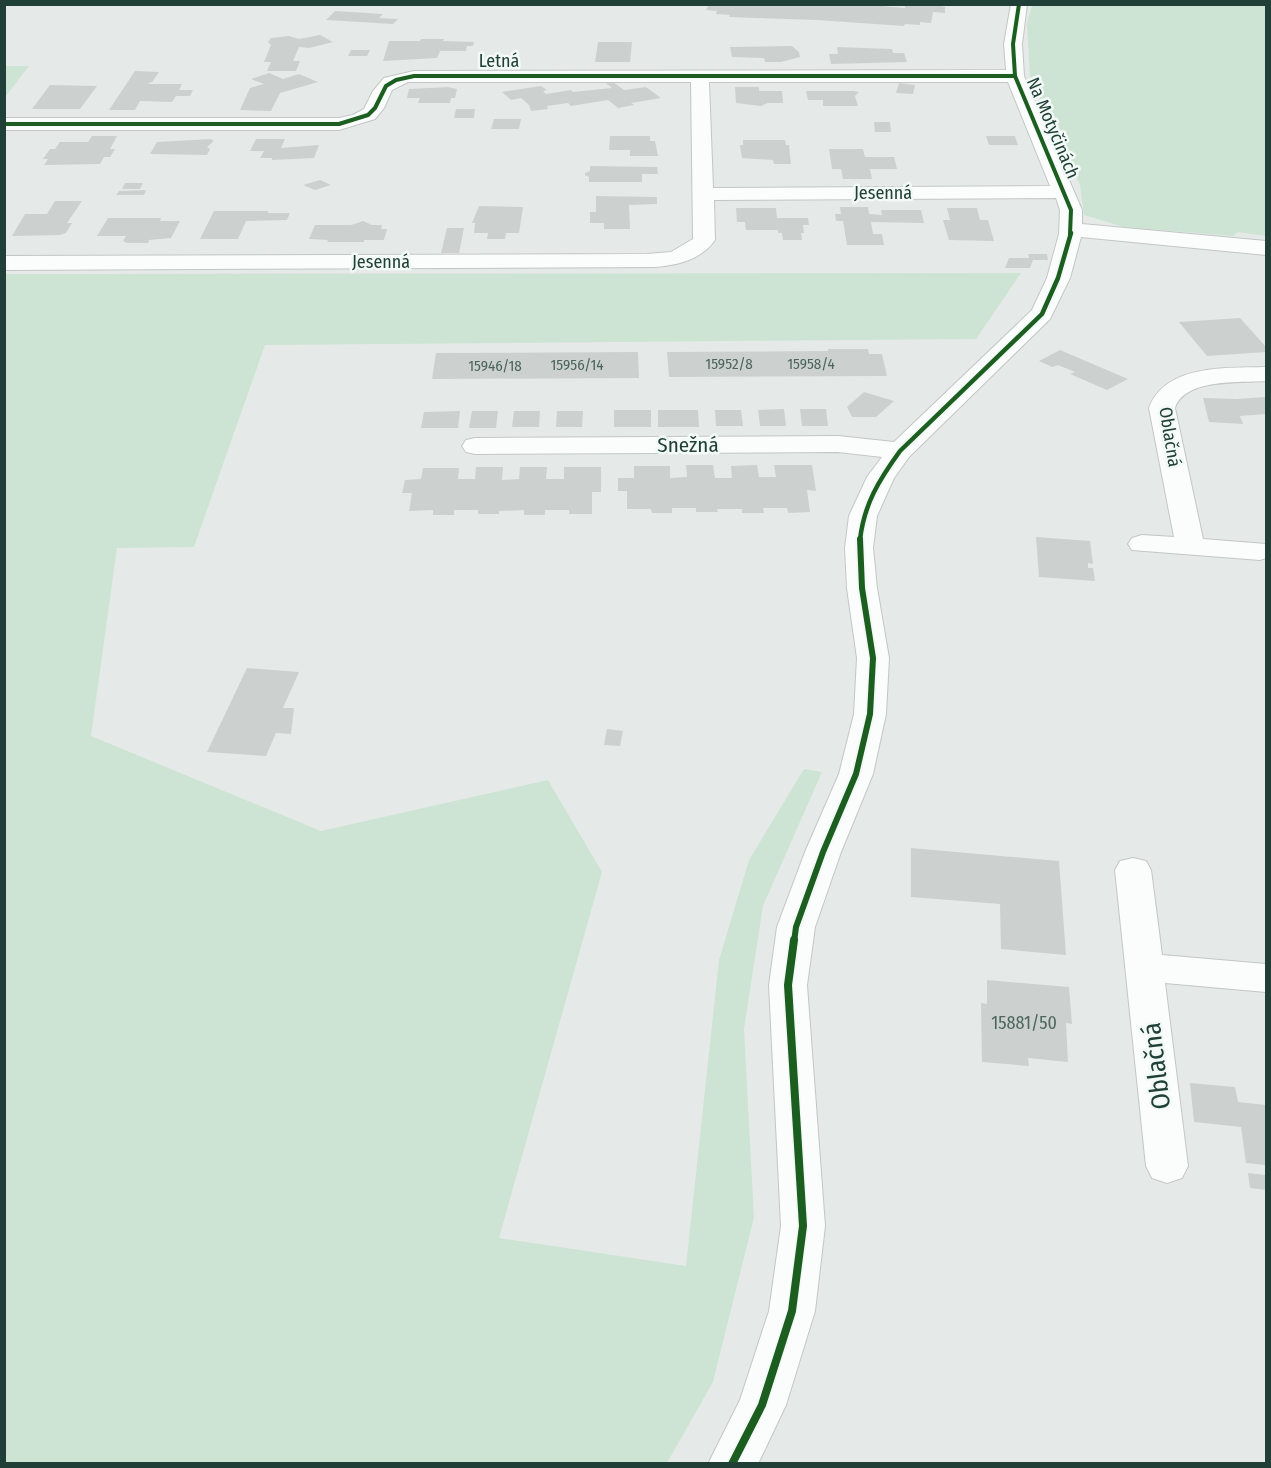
<svg xmlns="http://www.w3.org/2000/svg" width="1271" height="1468" font-family="'Fira Sans Condensed',sans-serif">
  <rect width="100%" height="100%" fill="#e5eae8"/>
  <!-- green -->
  <g fill="#cde4d4">
    <path d="M1032 5H1266V236L1238 232 1233 236 1124 227 1084 215 1080 185 1030 77 1027 24Z"/>
    <path d="M5 66H29L6 96H4Z"/>
    <path d="M1021 273 976 339 265 345 194 547 117 548 91 736 321 831 548 780 602 872 499 1238 686 1266 719 960 749 860 804 769 822 772 763 906 744 1029 754 1218 713 1382 667 1463H5V274Z"/>
  </g>
  <!-- building -->
  <g fill="#ccd1cf">
    <path d="M709 4H882L881 6 905 8V4H934L945 7V13L933 12 931 23 920 22V25L905 24 904 26 817 20 729 17 730 15 716 14 717 11 706 10Z"/>
    <path d="M335 11 383 14 379 18 398 19 393 24 326 20Z"/>
    <path d="M320 35 333 42 309 48 299 47 293 61H300L296 71H267L271 62H264L271 45 268 42 271 38 289 36 299 39Z"/>
    <path d="M421 39H444L443 41 474 42 473 46H467L466 51H440L437 58 383 61 389 41H420Z"/>
    <path d="M598 42H632L630 62H595Z"/>
    <path d="M792 46 799 52 800 57 781 62H765L764 58 732 57 730 47Z"/>
    <path d="M837 47 892 49 893 53H904L907 62 831 64 829 54H838Z"/>
    <path d="M351 50H370L367 56H348Z"/>
    <path d="M135 71 159 72 152 82 147 84H182L179 90H193L190 96H176L172 102 140 101 135 110H109Z"/>
    <path d="M269 73 283 79 299 74 318 82 280 93 271 111 240 110 250 88 264 84 251 79Z"/>
    <path d="M613 82 624 90 646 87 661 98 631 103 634 105 618 108 608 100 571 106 568 103 547 106 548 109 531 111 529 105 521 98 511 100 502 92 541 86 547 90 543 91 546 94 571 90 573 92 612 88 606 83Z"/>
    <path d="M899 83 915 85 913 94 896 93Z"/>
    <path d="M50 85 97 86 80 109H32Z"/>
    <path d="M448 87 457 89 455 98H451L450 103H418L420 98H407L409 89Z"/>
    <path d="M735 87H759V91H782L783 103H768L761 106 736 103Z"/>
    <path d="M806 91H854L859 92 855 96 858 106H823V100H808Z"/>
    <path d="M456 109H475L474 118H454Z"/>
    <path d="M494 119H521L519 129H491Z"/>
    <path d="M874 122H890L891 132H875Z"/>
    <path d="M92 136H117L110 149H115L110 157H104L100 164 44 165 48 159H43L50 149H55L60 142H88Z"/>
    <path d="M610 136H650V141H655L658 156H630V150H609Z"/>
    <path d="M986 136H1015L1018 145H989Z"/>
    <path d="M211 139 214 141 207 147 210 149 207 155 150 154 157 142Z"/>
    <path d="M256 139H285L281 148 319 145 314 158 272 160V158H260L264 151H250Z"/>
    <path d="M743 140H785L786 145H789L791 164H774L773 160 742 158 740 145H743Z"/>
    <path d="M829 149H863L865 157H894L897 169H870L872 179H843L841 169H832Z"/>
    <path d="M590 166 657 167 658 174H642V182H589V177L585 175V173L590 171Z"/>
    <path d="M320 180 331 185 315 190 303 185Z"/>
    <path d="M125 183H143L140 189H122Z"/>
    <path d="M146 190 144 195H116L119 191Z"/>
    <path d="M596 196 657 197V204L629 205 630 229H604V223H590V212H596Z"/>
    <path d="M55 201H82L67 223H72L66 233 60 235 12 236 25 214H47Z"/>
    <path d="M479 206 523 207 519 233H506L505 239H487L488 233H474L475 223H472Z"/>
    <path d="M840 207H868L869 214 882 215 881 210H921L924 223 871 222 873 234H882L884 245H847L843 221H836L835 214H841Z"/>
    <path d="M736 208H776L777 218H808L809 225H803L804 233H801L802 240H783L782 233H778V230H746L745 222H737Z"/>
    <path d="M947 208H977L980 220H988L994 241 949 240 943 220H950Z"/>
    <path d="M214 211H268V213H290L287 220 246 221 238 239H200Z"/>
    <path d="M108 218H161L160 221H180L171 238 149 240 148 243H127L123 241 126 236H97Z"/>
    <path d="M363 221 372 225H382L381 229H387L384 240H364V242H327L328 240 309 239 315 225H351Z"/>
    <path d="M447 228H464L459 253H441Z"/>
    <path d="M1028 254H1047L1048 260H1033L1030 268H1005L1009 258H1029Z"/>
    <path d="M1240 318 1266 347V352L1207 356 1179 322Z"/>
    <path d="M828 349H868L869 354H882L887 376 669 377 667 352 828 351Z"/>
    <path d="M1060 350 1128 379 1107 390 1070 374 1075 372 1058 365 1052 367 1039 361Z"/>
    <path d="M638 352 639 378 432 379 436 353Z"/>
    <path d="M864 392 894 401 876 417H852L847 407Z"/>
    <path d="M1266 397V414L1240 416 1243 424 1209 422 1203 398 1236 399Z"/>
    <path d="M784 409 786 426H760L758 410Z"/>
    <path d="M800 409H826L828 426H802Z"/>
    <rect x="614" y="410" width="37" height="17"/>
    <path d="M658 410H698L699 427H658Z"/>
    <path d="M715 410H741L743 426H716Z"/>
    <path d="M460 411 458 428H421L424 412Z"/>
    <path d="M472 411H498L496 428H469Z"/>
    <path d="M514 411H540L539 427H512Z"/>
    <path d="M557 411H583L582 427H556Z"/>
    <path d="M686 465H713L715 478H732L731 466 757 465 759 477H776L774 465H812L816 491 807 490 810 512 788 513 787 508H763L764 513H742V509H717L718 512H696V508H672V513H652L651 509H627V491H618V478H634V466H670V478L687 477Z"/>
    <path d="M476 467H503L502 480 519 479 520 467H547L546 479H564V467H601V492H592V514H569V510H545V515H524V510L499 511V514H478V510H454V515H433V510L409 511 412 493H402L405 480 421 479 423 468H459L458 479H475Z"/>
    <path d="M1036 537 1090 541 1093 564 1088 563V568H1093L1095 581 1039 577Z"/>
    <path d="M247 668 299 672 283 708H294L291 734 276 733 266 756 207 752Z"/>
    <path d="M607 729 623 731 620 746 604 745Z"/>
    <path d="M911 848 1059 861 1066 955 1001 949 1000 904 911 897Z"/>
    <path d="M987 980 1069 987 1072 1024 1066 1023 1068 1062 1028 1058 1029 1066 982 1062 981 1003 987 1004Z"/>
    <path d="M1190 1083 1235 1087 1238 1102 1266 1105V1165L1246 1163 1241 1127 1194 1122Z"/>
    <path d="M1248 1173 1266 1175V1190L1250 1188Z"/>
  </g>
  <g fill="none" stroke-linecap="round" stroke-linejoin="round">
    <defs>
      <g id="minor">
        <path d="M1011 4H1027L1022 44 1024 76 1082 210V224L1266 241V255L1081 237 1070 278 1050 319 909 457 894 478 877 516 873 548 877 588 889 658 886 714 873 774 841 852 815 927 807 985 825 1226 815 1311 786 1405 758 1464H708L740 1400 769 1311 781 1226 769 985 777 927 805 852 839 774 854 714 857 658 847 588 845 548 849 516 867 477 882 457 838 452 475 454 466 452 462 446 466 440 475 438 838 436 894 442 1032 310 1047 278 1059 234 1060 210 1056 198 714 200 715 240C701 260 678 265 655 267L4 270V256L647 254 671 252 693 239 691 82H408L392 90 384 108 375 119 339 130H4V118H339L353 115 364 109 373 91 384 78 414 71 1006 70 1004 44ZM709 82H1008L1050 186 713 188Z"/>
        <path d="M1266 367V381C1240 383 1185 378 1175 408L1203 539 1266 544V558L1260 560 1132 550 1128 544 1132 538 1142 535 1174 537 1149 408C1165 364 1227 368 1266 367Z"/>
        <path d="M1133 858 1146 861 1151 870 1162 955 1266 964V992L1165 983 1188 1166 1182 1178 1167 1183 1152 1178 1146 1166 1115 870 1120 861Z"/>
      </g>
    </defs>
    <!-- minor casing -->
    <use href="#minor" stroke="#c2c7c5" stroke-width="2"/>
    <!-- minor -->
    <use href="#minor" fill="#fbfcfc" fill-rule="evenodd"/>
    <defs>
      <g id="cycleway-far3">
        <path d="M1019 4 1013 44 1015 76 1071 210 1070 234"/>
        <path d="M4 124H339L368 115 375 108 386 86 396 80 414 76H1015"/>
      </g>
      <path id="cycleway-far2" d="M860 540C864 504 879 480 900 451L1042 314 1058 278 1071 233"/>
      <path id="cycleway-far1" d="M794 942 796 927 823 852 856 774 870 714 873 658 862 588 860 539"/>
      <path id="cycleway" d="M732 1464 762 1405 792 1311 803 1226 788 985 794 940"/>
    </defs>
    <!-- cycleway-far3 casing -->
    <use href="#cycleway-far3" stroke="#f3f9f6" stroke-width="6"/>
    <!-- cycleway-far2 casing -->
    <use href="#cycleway-far2" stroke="#f3f9f6" stroke-width="8"/>
    <!-- cycleway-far1 casing -->
    <use href="#cycleway-far1" stroke="#f3f9f6" stroke-width="10"/>
    <!-- cycleway casing -->
    <use href="#cycleway" stroke="#f3f9f6" stroke-width="11"/>
    <!-- cycleway-far3 -->
    <use href="#cycleway-far3" stroke="#1b5e20" stroke-width="4"/>
    <!-- cycleway-far2 -->
    <use href="#cycleway-far2" stroke="#1b5e20" stroke-width="4.5"/>
    <!-- cycleway-far1 -->
    <use href="#cycleway-far1" stroke="#1b5e20" stroke-width="6"/>
    <!-- cycleway -->
    <use href="#cycleway" stroke="#1b5e20" stroke-width="8"/>
  </g>
  <g text-anchor="middle" stroke-width="5" stroke-linejoin="round" paint-order="stroke">
    <!-- far-number labels -->
    <g font-size="15" fill="#4c655e">
      <text x="729" y="369">15952/8</text>
      <text x="811" y="369">15958/4</text>
      <text x="577" y="370">15956/14</text>
      <text x="495" y="371">15946/18</text>
    </g>
    <!-- far-street labels -->
    <g font-size="18" fill="#204037" stroke="#f3f9f6">
      <text x="499" y="67">Letná</text>
      <text transform="translate(1053 128) rotate(67)" y="6">Na Motyčinách</text>
      <text x="883" y="199">Jesenná</text>
      <text x="381" y="268">Jesenná</text>
      <text transform="translate(1170 437) rotate(81)" y="6">Oblačná</text>
    </g>
    <!-- number labels -->
    <g font-size="18" fill="#4c655e">
      <text x="1024" y="1029">15881/50</text>
    </g>
    <!-- street labels -->
    <g font-size="21" fill="#204037" stroke="#f3f9f6">
      <text x="688" y="452">Snežná</text>
    </g>
    <!-- near-street labels -->
    <g font-size="26" fill="#204037" stroke="#f3f9f6">
      <text transform="translate(1156 1066) rotate(-97)" y="9">Oblačná</text>
    </g>
  </g>
  <!-- border -->
  <rect width="1271" height="1468" fill="none" stroke="#204037" stroke-width="12"/>
</svg>
